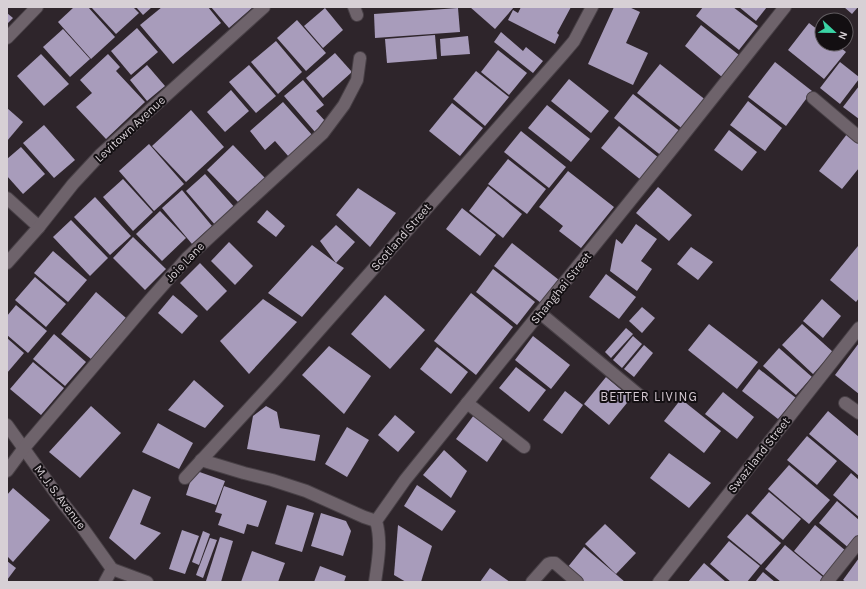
<svg xmlns="http://www.w3.org/2000/svg" width="866" height="589" font-family="Karla,sans-serif">
  <rect width="100%" height="100%" fill="#2e252b"/>
  <!-- building -->
  <g fill="#a89cbb">
    <path d="M74 7H88L115 37 91 59 58 22Z"/>
    <path d="M91 7H133L139 13 116 34Z"/>
    <path d="M136 7H152L143 15Z"/>
    <path d="M162 7H208L221 23 173 64 140 25Z"/>
    <path d="M211 7H253L229 28Z"/>
    <path d="M470 7H514L495 29Z"/>
    <path d="M521 7H571L557 33 559 35 555 44 508 20 513 10 518 13Z"/>
    <path d="M614 7H629L640 12 626 43 648 53 633 85 588 64Z"/>
    <path d="M703 7H733L758 26 739 50 696 16Z"/>
    <path d="M739 7H767L756 21Z"/>
    <path d="M844 7H858L852 14Z"/>
    <path d="M325 8 343 30 323 48 304 26Z"/>
    <path d="M458 8 460 32 375 38 374 14Z"/>
    <path d="M7 13 13 18 7 24Z"/>
    <path d="M297 20 326 53 306 71 277 38Z"/>
    <path d="M809 23 822 33V44H836L846 52 824 79 788 50Z"/>
    <path d="M701 25 739 55 722 77 685 46Z"/>
    <path d="M137 28 158 52 131 75 111 51Z"/>
    <path d="M63 29 90 59 70 77 43 47Z"/>
    <path d="M501 32 523 51 526 47 543 61 533 73 494 42Z"/>
    <path d="M435 35 437 59 387 63 385 39Z"/>
    <path d="M468 36 470 54 441 56 440 39Z"/>
    <path d="M276 41 302 72 278 94 251 62Z"/>
    <path d="M498 50 527 73 509 95 481 72Z"/>
    <path d="M335 53 352 72 323 98 306 78Z"/>
    <path d="M41 54 69 84 44 106 17 76Z"/>
    <path d="M108 54 120 67 116 71 145 102 106 139 76 107 92 93 80 80Z"/>
    <path d="M775 62 812 91 786 126 748 97Z"/>
    <path d="M840 62 859 77V79L840 104 820 88Z"/>
    <path d="M660 64 707 101 684 130 637 93Z"/>
    <path d="M147 65 165 86 147 101 130 80Z"/>
    <path d="M249 65 276 96 256 113 229 82Z"/>
    <path d="M476 71 509 97 485 126 453 99Z"/>
    <path d="M569 79 609 111 591 133 551 101Z"/>
    <path d="M303 80 324 105 316 111 326 122 315 132 284 96Z"/>
    <path d="M859 86V119L843 107Z"/>
    <path d="M231 90 249 111 225 132 207 112Z"/>
    <path d="M633 94 682 133 663 157 614 118Z"/>
    <path d="M748 101 782 128 765 151 730 125Z"/>
    <path d="M283 102 313 136 289 157 275 141 265 150 250 131Z"/>
    <path d="M452 103 483 128 460 156 429 131Z"/>
    <path d="M547 105 590 139 571 162 528 128Z"/>
    <path d="M7 108 23 122 7 141Z"/>
    <path d="M191 110 224 147 186 182 152 146Z"/>
    <path d="M44 125 75 160 54 178 23 143Z"/>
    <path d="M619 126 659 158 641 180 601 148Z"/>
    <path d="M729 130 757 152 742 171 714 150Z"/>
    <path d="M521 131 566 167 549 188 504 152Z"/>
    <path d="M847 134 859 143V168L842 189 819 171Z"/>
    <path d="M149 144 184 184 154 211 119 171Z"/>
    <path d="M233 145 265 178 239 203 207 170Z"/>
    <path d="M21 147 45 174 23 194 7 176V159Z"/>
    <path d="M508 159 546 189 527 214 488 184Z"/>
    <path d="M568 171 614 207 581 248 559 231 563 226 539 207Z"/>
    <path d="M205 174 236 209 216 226 186 191Z"/>
    <path d="M123 179 153 212 133 231 103 197Z"/>
    <path d="M488 186 522 214 503 238 469 211Z"/>
    <path d="M658 187 692 215 669 241 636 213Z"/>
    <path d="M358 188 396 213 370 247 336 215Z"/>
    <path d="M182 190 212 226 192 244 162 208Z"/>
    <path d="M95 197 131 236 110 255 74 217Z"/>
    <path d="M462 208 496 235 480 256 446 229Z"/>
    <path d="M267 210 285 226 276 237 257 222Z"/>
    <path d="M160 211 186 238 162 261 136 234Z"/>
    <path d="M71 220 108 258 90 276 53 237Z"/>
    <path d="M636 224 657 239 641 261 652 269 637 291 610 271 616 239 622 244Z"/>
    <path d="M336 225 355 242 336 263 344 268 302 317 268 293 312 245 336 263 320 241Z"/>
    <path d="M133 237 166 269 145 290 113 258Z"/>
    <path d="M229 242 253 266 235 285 211 261Z"/>
    <path d="M512 243 559 280 541 303 494 266Z"/>
    <path d="M858 246H859V298L856 302 830 280Z"/>
    <path d="M691 247 713 262 698 280 677 264Z"/>
    <path d="M53 251 87 280 68 302 34 273Z"/>
    <path d="M200 263 227 291 207 311 180 283Z"/>
    <path d="M493 269 535 302 517 325 476 292Z"/>
    <path d="M606 274 636 297 619 319 589 297Z"/>
    <path d="M35 277 66 304 46 327 15 300Z"/>
    <path d="M96 292 126 318 91 359 61 334Z"/>
    <path d="M471 293 513 327 476 375 434 341Z"/>
    <path d="M173 295 198 316 182 334 158 313Z"/>
    <path d="M385 295 425 330 390 369 351 334Z"/>
    <path d="M263 299 297 322 249 374 220 341Z"/>
    <path d="M822 299 841 316 823 338 803 321Z"/>
    <path d="M16 305 47 331 28 353 7 335V316Z"/>
    <path d="M642 307 655 318 642 333 629 321Z"/>
    <path d="M709 324 758 362 737 389 688 350Z"/>
    <path d="M802 324 833 352 813 374 782 345Z"/>
    <path d="M626 328 633 334 611 358 605 352Z"/>
    <path d="M54 334 86 362 65 386 33 359Z"/>
    <path d="M533 336 570 365 551 389 515 360Z"/>
    <path d="M633 336 642 344 622 368 613 360Z"/>
    <path d="M7 338 24 353 7 373Z"/>
    <path d="M859 343V394L835 375Z"/>
    <path d="M644 345 653 353 634 377 624 369Z"/>
    <path d="M329 346 371 376 344 414 302 375Z"/>
    <path d="M437 347 468 372 451 394 420 369Z"/>
    <path d="M779 348 812 377 796 395 763 366Z"/>
    <path d="M33 362 64 388 41 415 10 389Z"/>
    <path d="M516 367 546 390 529 412 499 388Z"/>
    <path d="M759 369 796 398 778 419 742 391Z"/>
    <path d="M606 377 631 398 609 425 584 404Z"/>
    <path d="M194 380 224 406 205 428 168 410Z"/>
    <path d="M565 391 583 405 562 434 543 420Z"/>
    <path d="M723 392 754 417 737 439 705 414Z"/>
    <path d="M681 399 721 431 704 453 664 421Z"/>
    <path d="M91 406 121 433 80 478 49 452Z"/>
    <path d="M266 406 277 412 280 428 320 435 315 461 247 449 253 416Z"/>
    <path d="M828 411 859 437V476L809 434Z"/>
    <path d="M395 415 415 432 398 452 378 435Z"/>
    <path d="M474 415 504 437 487 462 456 439Z"/>
    <path d="M158 423 193 443 179 469 142 452Z"/>
    <path d="M347 427 369 440 347 477 325 464Z"/>
    <path d="M807 436 837 461 817 485 787 460Z"/>
    <path d="M444 450 467 471 451 498 423 475Z"/>
    <path d="M669 453 711 483 689 508 650 478Z"/>
    <path d="M789 465 830 500 809 524 768 489Z"/>
    <path d="M194 470 225 481 216 505 186 495Z"/>
    <path d="M851 473 859 480V517L833 495Z"/>
    <path d="M417 485 456 511 442 531 404 506Z"/>
    <path d="M224 486 267 501 258 527 247 524 244 534 218 525 222 514 215 512Z"/>
    <path d="M13 488 50 520 13 562 7 556V495Z"/>
    <path d="M133 489 151 497 140 524 161 533 135 560 109 538Z"/>
    <path d="M769 492 801 519 783 540 751 513Z"/>
    <path d="M837 501 859 520V538L850 549 819 523Z"/>
    <path d="M287 505 314 513 302 552 275 544Z"/>
    <path d="M321 513 346 521 351 531 343 556 311 546Z"/>
    <path d="M747 514 781 543 761 565 727 537Z"/>
    <path d="M605 524 636 553 616 574 585 544Z"/>
    <path d="M398 525 432 546 421 582H406L394 575Z"/>
    <path d="M815 525 846 551 825 577 794 551Z"/>
    <path d="M182 530 199 536 185 574 169 569Z"/>
    <path d="M203 531 210 534 199 565 192 562Z"/>
    <path d="M220 537 233 541 221 582H208L206 581Z"/>
    <path d="M210 538 217 540 203 578 196 575Z"/>
    <path d="M729 541 760 566 747 582H731L710 564Z"/>
    <path d="M785 545 824 578 821 582H781L765 569Z"/>
    <path d="M584 547 625 582H584L567 568Z"/>
    <path d="M252 551 285 563 278 582H241Z"/>
    <path d="M859 558V582H846L843 580Z"/>
    <path d="M7 561 16 568 7 580Z"/>
    <path d="M704 563 726 582H688Z"/>
    <path d="M320 566 346 576 344 582H314Z"/>
    <path d="M490 568 510 582H480Z"/>
    <path d="M763 572 775 582H755Z"/>
  </g>
  <g fill="none" stroke-linecap="round" stroke-linejoin="round">
    <defs>
      <g id="minor">
        <path d="M354 7 357 15"/>
        <path d="M7 38 37 7"/>
        <path d="M813 98 859 137"/>
        <path d="M7 198 39 227"/>
        <path d="M7 263 39 227 73 184 100 155 264 7"/>
        <path d="M540 313 639 395"/>
        <path d="M467 403 524 447"/>
        <path d="M845 403 859 413"/>
        <path d="M7 425 62 502 82 527 112 569"/>
        <path d="M201 460 244 473 272 480 306 491 364 517 376 521"/>
        <path d="M7 471 24 448 149 301 187 258 323 133 344 105 357 80 360 58"/>
        <path d="M185 478 277 378 563 54 574 41 592 7"/>
        <path d="M112 569 147 582"/>
        <path d="M105 582 112 569"/>
        <path d="M375 582C378 561 382 541 376 521L405 480 677 143 785 7"/>
        <path d="M532 582 548 564 551 563H555L577 582"/>
        <path d="M659 582 859 328"/>
        <path d="M827 582 859 542"/>
      </g>
    </defs>
    <!-- minor casing -->
    <use href="#minor" stroke="#484046" stroke-width="14"/>
    <!-- minor -->
    <use href="#minor" stroke="#6e636b" stroke-width="12"/>
  </g>
  <g text-anchor="middle" stroke-width="4" stroke-linejoin="round" paint-order="stroke">
    <!-- street labels -->
    <g font-size="12" fill="#d7d0d5" stroke="#130f12">
      <text transform="translate(130 129) rotate(-43)" y="4">Levitown Avenue</text>
      <text transform="translate(401 237) rotate(-49)" y="4">Scotland Street</text>
      <text transform="translate(185 262) rotate(-46)" y="4">Joie Lane</text>
      <text transform="translate(561 288) rotate(-51)" y="4">Shanghai Street</text>
      <text transform="translate(759 455) rotate(-52)" y="4">Swaziland Street</text>
      <text transform="translate(60 497) rotate(53)" y="4">M. J. S. Avenue</text>
    </g>
    <!-- neighbourhood labels -->
    <g font-size="13" letter-spacing="1" fill="#d5c9d2" stroke="#130f12">
      <text x="649" y="401">BETTER LIVING</text>
    </g>
  </g>
  <!-- border -->
  <rect width="866" height="589" fill="none" stroke="#d7d0d5" stroke-width="16"/>
  <!-- north arrow -->
  <g transform="translate(834 32) rotate(112)"><circle r="19" fill="#130f12" stroke="#615c60"/>
  <path d="M0-3L7 15L0 10L-7 15Z" fill="#3ad4a5"/>
  <text y="-6" font-size="11" font-weight="bold" text-anchor="middle" fill="#d7d0d5">N</text>
  </g>
</svg>
